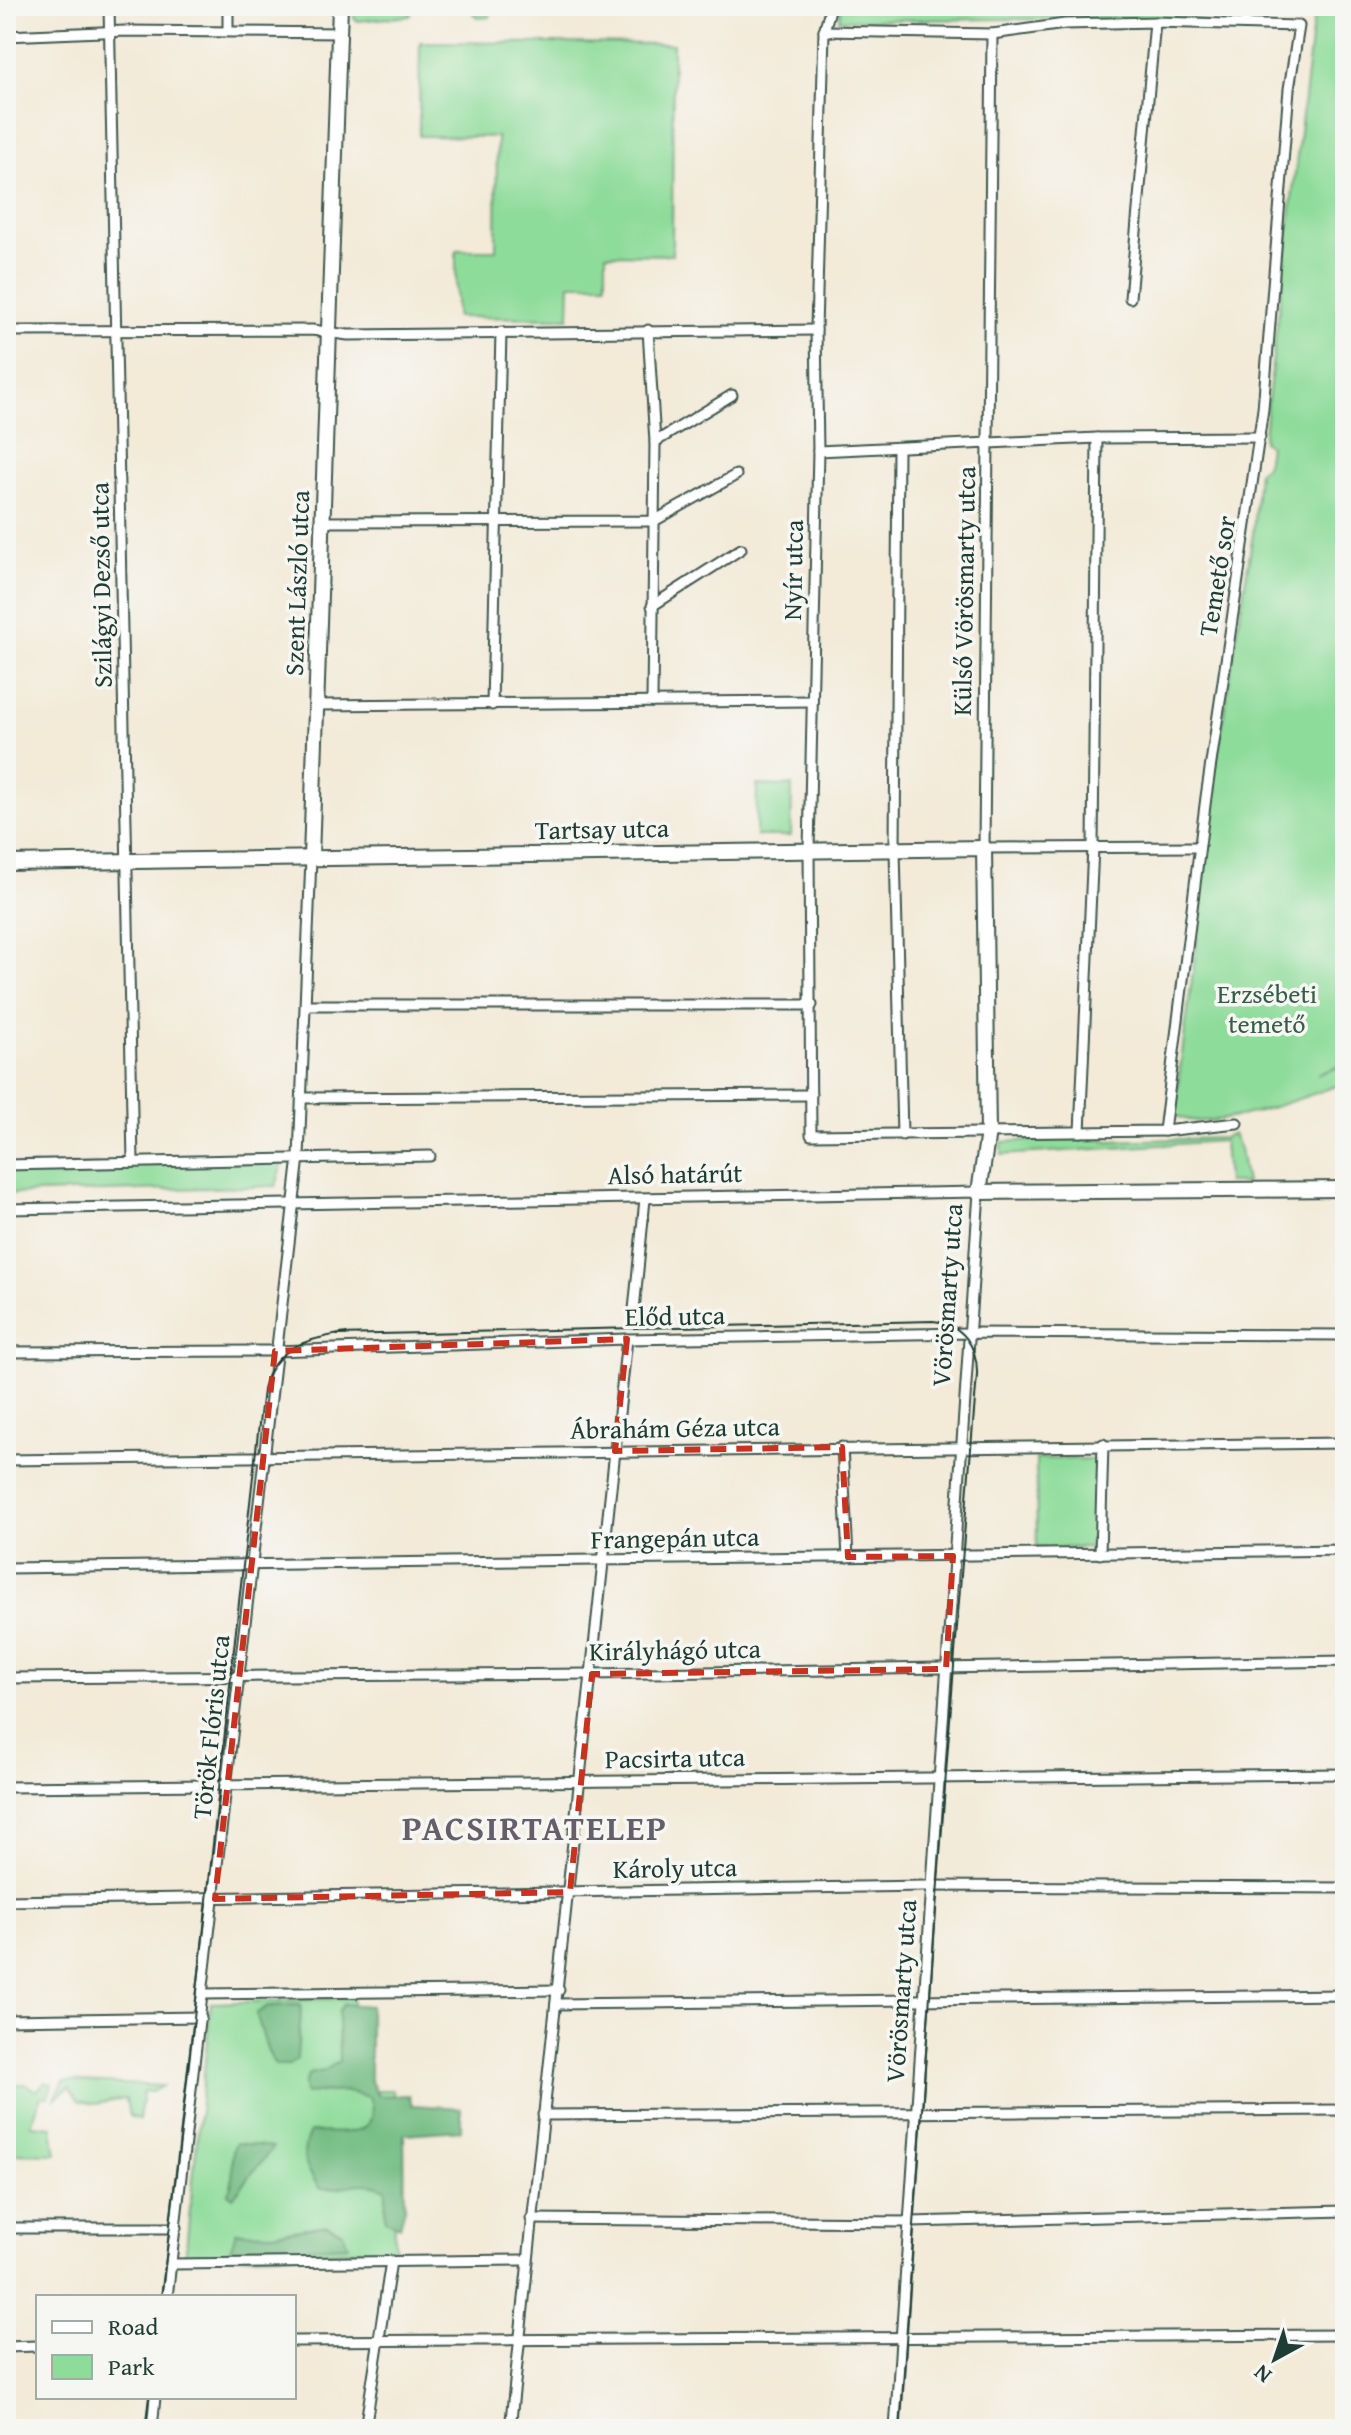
<svg xmlns="http://www.w3.org/2000/svg" width="1351" height="2435" font-family="'Gentium Book Plus',serif">
  <rect width="100%" height="100%" fill="#f6f6f2"/>
  <filter id="ink" filterUnits="userSpaceOnUse"><feTurbulence type="fractalNoise" baseFrequency=".0125" numOctaves="2"/><feDisplacementMap in="SourceGraphic" scale="16" xChannelSelector="R" yChannelSelector="G"/><feConvolveMatrix kernelMatrix="1 2 1 2 8 2 1 2 1" color-interpolation-filters="sRGB"/></filter>
  <filter id="wash" filterUnits="userSpaceOnUse"><feTurbulence type="fractalNoise" baseFrequency=".006" numOctaves="4" result="noise"/><feDisplacementMap in="SourceGraphic" scale="32" xChannelSelector="R" yChannelSelector="G"/><feGaussianBlur stdDeviation="1.8" result="paint"/><feColorMatrix in="noise" values="0 0 0 0 0 0 0 0 0 0 0 0 0 0 0 0 0 1.4 0 .05"/><feComposite in="paint" operator="in"/></filter>
  <g filter="url(#wash)">
    <rect width="100%" height="100%" fill="#f3ead8"/>
    <!-- green -->
    <g fill="#8edc9a" stroke="#568c67" stroke-width="2">
      <path d="M354 6H415L410 16 358 21 354 19Z"/>
      <path d="M473 6H560V12L491 10 490 17 478 18 472 12Z"/>
      <path d="M841 6H1314L1286 18 839 20Z"/>
      <path d="M1315 6 1345 8V1064L1316 1075 1345 1065V1083C1309 1095 1199 1139 1174 1113L1203 897 1195 895 1253 534 1258 471 1266 465 1269 446 1263 441Z"/>
      <path d="M420 42 673 44 672 255 606 254V284H570L569 318 456 317V250H496L497 137 419 136Z"/>
      <path d="M757 785 792 786 791 836H756Z"/>
      <path d="M1233 1134 1240 1149 1246 1183H1227L1224 1141 1002 1155V1142L1096 1137 1107 1141 1224 1138Z"/>
      <path d="M278 1160 282 1166 276 1186 6 1194V1167Z"/>
      <path d="M1036 1459H1097L1098 1547 1037 1548Z"/>
      <path d="M353 1998V2090H393L395 2249 185 2258 211 2003Z"/>
      <path d="M64 2081 162 2086 152 2092 143 2091 139 2120 129 2116 126 2099 94 2104 79 2101 69 2087 54 2100Z"/>
      <path d="M45 2082 52 2084 48 2097H41L31 2125 52 2127 56 2154 6 2153V2084H26L36 2091Z"/>
    </g>
    <!-- forest -->
    <g fill="#72bc82" stroke="#487c5b" stroke-width="2">
      <path d="M344 2004 370 2006V2080L379 2096 409 2095 412 2105 461 2108V2130L404 2134 405 2207 400 2226 385 2220 386 2189C362 2177 345 2190 320 2189 306 2168 298 2156 310 2132 337 2132 384 2140 369 2097L343 2091 305 2094 304 2084 309 2074 324 2071 339 2061 338 2011Z"/>
      <path d="M300 2005C303 2017 297 2043 297 2059L289 2065H275C264 2048 263 2032 256 2014L268 2006Z"/>
      <path d="M236 2143 273 2147 233 2197 228 2193C238 2176 227 2160 236 2143Z"/>
      <path d="M327 2225 343 2232 348 2246 230 2251 236 2232 272 2233Z"/>
    </g>
  </g>
  <g filter="url(#ink)">
    <g fill="none" stroke-linecap="round" stroke-linejoin="round">
      <defs>
        <g id="street">
          <path d="M109 6 133 1162"/>
          <path d="M831 6 824 31 816 330 818 451 809 850 811 1135 1164 1131 1237 1123"/>
          <path d="M228 31V6"/>
          <path d="M824 31 992 34 1065 24 1155 22 1299 26 1289 89 1263 409 1206 797 1164 1131"/>
          <path d="M992 34 984 848 1199 847"/>
          <path d="M6 36 125 31 340 33"/>
          <path d="M1130 298 1155 22"/>
          <path d="M648 330 655 442 652 702"/>
          <path d="M6 331 312 330 348 335 816 330"/>
          <path d="M655 442 732 395"/>
          <path d="M898 448 895 850 902 1135"/>
          <path d="M818 451 1097 438 1260 437"/>
          <path d="M323 522 654 521 736 475"/>
          <path d="M652 606 741 549"/>
          <path d="M317 705 812 701"/>
          <path d="M492 705 501 332"/>
          <path d="M306 1005H812"/>
          <path d="M302 1098 811 1095"/>
          <path d="M1080 1132 1093 847 1097 438"/>
          <path d="M6 1165 430 1156"/>
          <path d="M6 1209 979 1192 895 2429"/>
          <path d="M6 1209 8 1352"/>
          <path d="M634 1310 645 1199"/>
          <path d="M6 1352 275 1351 627 1339 969 1333 1345 1335"/>
          <path d="M842 1447 848 1557"/>
          <path d="M6 1460 1345 1443"/>
          <path d="M1100 1554 1103 1444"/>
          <path d="M6 1568 1345 1550"/>
          <path d="M6 1678 592 1674 1345 1661"/>
          <path d="M6 1787 1345 1774"/>
          <path d="M6 1901 925 1886 1345 1888"/>
          <path d="M204 1994 559 1990"/>
          <path d="M557 2004 1345 1995"/>
          <path d="M6 2020 201 2017"/>
          <path d="M543 2115 1345 2110"/>
          <path d="M531 2219 910 2222 1345 2211"/>
          <path d="M6 2228H176"/>
          <path d="M172 2264 526 2260"/>
          <path d="M167 2297 299 1157 311 858"/>
          <path d="M294 2341 1345 2335"/>
          <path d="M6 2347 38 2346"/>
          <path d="M152 2429 155 2397"/>
          <path d="M365 2429 391 2261"/>
          <path d="M510 2429 627 1339"/>
        </g>
        <g id="secondary">
          <path d="M311 858 340 6"/>
          <path d="M6 863 984 848 988 1132 979 1192 1345 1189"/>
        </g>
      </defs>
      <!-- street casing -->
      <use href="#street" stroke="#3f574d" stroke-width="13"/>
      <!-- secondary casing -->
      <use href="#secondary" stroke="#3f574d" stroke-width="18"/>
      <!-- street -->
      <use href="#street" stroke="#fff" stroke-width="9"/>
      <!-- secondary -->
      <use href="#secondary" stroke="#fff" stroke-width="14"/>
      <!-- tram -->
      <g stroke="#1f3d34" stroke-width="2">
        <path d="M337 1335 933 1321C963 1324 978 1347 977 1375 948 1726 924 2078 900 2429"/>
        <path d="M161 2297C200 1995 227 1692 263 1390 272 1347 309 1338 347 1333"/>
        <path d="M145 2429 149 2397"/>
      </g>
    </g>
  </g>
  <!-- marked area -->
  <path fill="none" stroke="#c8321e" stroke-width="6" stroke-dasharray="16 10" stroke-linejoin="round" d="M627 1339 615 1451 842 1447 848 1557 953 1556 946 1669 592 1674 570 1892 215 1899 275 1351Z"/>
  <g text-anchor="middle" stroke-width="7" stroke-linejoin="round" paint-order="stroke">
    <!-- street labels -->
    <g font-size="26" fill="#1f3d34" stroke="#f6f6f2">
      <text transform="translate(793 570) rotate(-89)" y="9">Nyír utca</text>
      <text transform="translate(1217 576) rotate(-81)" y="9">Temető sor</text>
      <text transform="translate(297 583) rotate(-88)" y="9">Szent László utca</text>
      <text transform="translate(101 585) rotate(-91)" y="9">Szilágyi Dezső utca</text>
      <text transform="translate(964 591) rotate(-89)" y="9">Külső Vörösmarty utca</text>
      <text transform="translate(602 829) rotate(-1)" y="9">Tartsay utca</text>
      <text transform="translate(675 1174) rotate(-1)" y="9">Alsó határút</text>
      <text transform="translate(947 1295) rotate(-86)" y="9">Vörösmarty utca</text>
      <text transform="translate(675 1316) rotate(-1)" y="9">Előd utca</text>
      <text transform="translate(675 1428) rotate(-1)" y="9">Ábrahám Géza utca</text>
      <text transform="translate(675 1538) rotate(-1)" y="9">Frangepán utca</text>
      <text transform="translate(675 1650) rotate(-1)" y="9">Királyhágó utca</text>
      <text transform="translate(211 1727) rotate(-84)" y="9">Török Flóris utca</text>
      <text transform="translate(675 1758) rotate(-1)" y="9">Pacsirta utca</text>
      <text transform="translate(675 1868) rotate(-1)" y="9">Károly utca</text>
      <text transform="translate(901 1991) rotate(-86)" y="9">Vörösmarty utca</text>
    </g>
    <!-- park labels -->
    <g font-size="26" fill="#355d48" stroke="#f6f6f2">
      <text x="1267" y="1003">Erzsébeti<tspan x="1267" dy="30">temető</tspan></text>
    </g>
    <!-- district labels -->
    <g font-size="34" font-weight="bold" letter-spacing="2" fill="#665f6a" stroke="#f6f6f2">
      <text x="535" y="1840">PACSIRTATELEP</text>
    </g>
  </g>
  <!-- margin -->
  <rect width="1351" height="2435" fill="none" stroke="#f6f6f2" stroke-width="32"/>
  <!-- legend -->
  <rect x="36" y="2295" width="260" height="104" fill="#f6f6f2" stroke="#a0aca6" stroke-width="2"/>
  <rect x="52" y="2321" width="40" height="12" fill="#ffffff" stroke="#a0aca6" stroke-width="2"/>
  <text x="108" y="2335" font-size="24" fill="#1f3d34">Road</text>
  <rect x="52" y="2355" width="40" height="24" fill="#8edc9a" stroke="#a0aca6" stroke-width="2"/>
  <text x="108" y="2375" font-size="24" fill="#1f3d34">Park</text>
  <!-- north arrow -->
  <g transform="translate(1275 2359) rotate(220)" stroke="#f6f6f2" stroke-width="6" paint-order="stroke">
  <path d="M0-6L14 30L0 20L-14 30Z" fill="#1f3d34"/>
  <text y="-12" font-size="22" font-weight="bold" text-anchor="middle" fill="#1f3d34">N</text>
  </g>
</svg>
